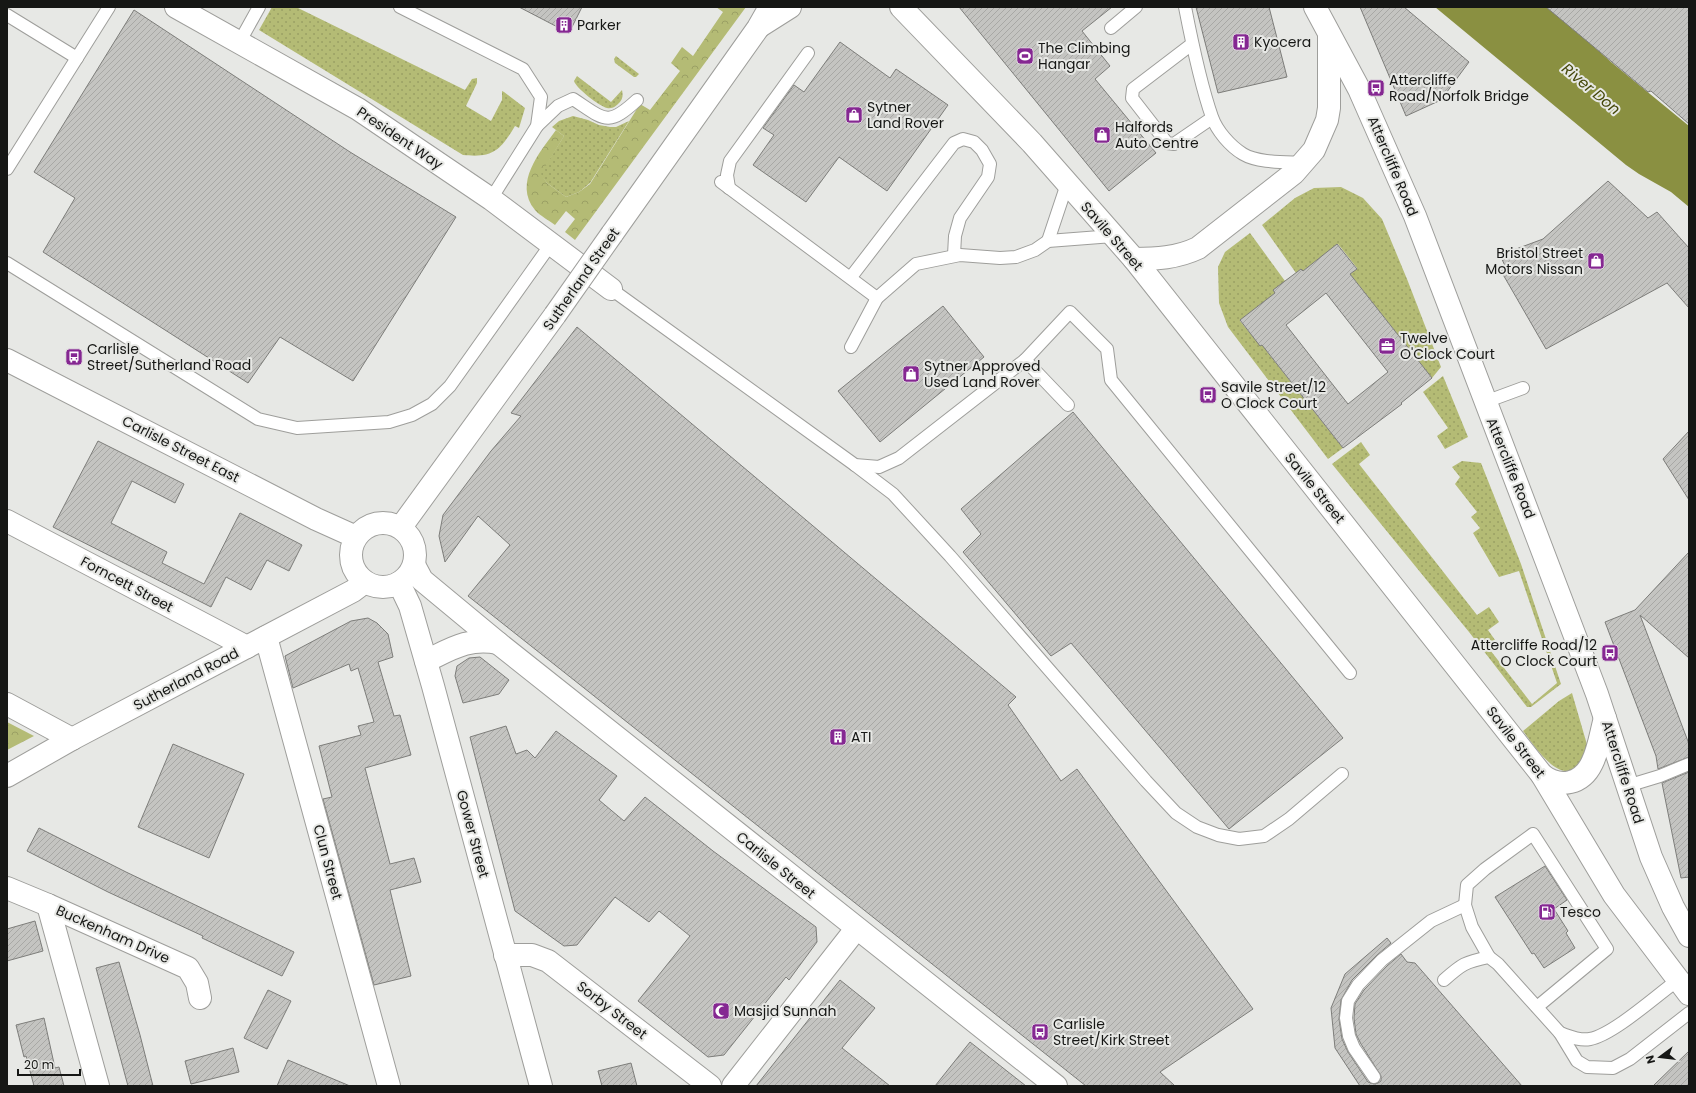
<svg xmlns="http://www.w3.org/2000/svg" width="1696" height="1093" font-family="Poppins,sans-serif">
  <defs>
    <pattern id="grass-dots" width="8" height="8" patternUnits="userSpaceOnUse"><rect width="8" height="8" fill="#b4bb75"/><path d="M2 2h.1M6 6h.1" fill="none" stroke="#9aa064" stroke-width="1.8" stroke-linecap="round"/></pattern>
    <pattern id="forest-crowns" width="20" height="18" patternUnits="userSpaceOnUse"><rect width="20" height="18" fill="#b4bb75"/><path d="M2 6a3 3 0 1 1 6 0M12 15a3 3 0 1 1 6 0" fill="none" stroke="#9aa064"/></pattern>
    <pattern id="building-hatch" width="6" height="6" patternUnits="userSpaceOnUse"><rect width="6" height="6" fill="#c4c4c1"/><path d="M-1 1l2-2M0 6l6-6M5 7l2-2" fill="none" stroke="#a8a8a5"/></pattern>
  </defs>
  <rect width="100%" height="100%" fill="#e7e8e5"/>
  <!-- grass -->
  <g fill="url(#grass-dots)">
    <path d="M272 7H296L465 90 472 79 477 78V83L466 106 491 121 502 100V91L504 92 525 108 519 128 515 126C500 151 493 158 463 155L259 30Z"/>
    <path d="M616 56 639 74 636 77H634L615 63 614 59Z"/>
    <path d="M577 76 611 102 622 90C623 95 623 98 620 102 616 106 613 109 607 108 599 106 576 88 574 81Z"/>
    <path d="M573 116 588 120 599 125 610 127H616L629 121 590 183 579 192 566 197 547 183 540 174 564 136 552 127 559 121Z"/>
    <path d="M1341 187 1363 198 1382 219 1407 279 1441 367 1432 378 1413 354 1405 346 1406 345 1350 274 1357 268 1338 244 1303 271 1301 269 1296 273 1262 225 1295 198 1314 188Z"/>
    <path d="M1250 233 1285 281 1275 293 1240 321 1260 345 1263 343 1268 353 1343 448 1328 459 1228 327 1219 303 1218 267 1225 252Z"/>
    <path d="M1443 376 1468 437 1445 449 1437 436 1448 428 1423 392Z"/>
    <path d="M1361 442 1370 455 1359 464 1477 615 1489 607 1499 622 1488 630 1495 640 1487 646 1532 704 1557 683 1519 571 1499 577 1473 533 1480 528 1471 517 1477 512 1455 484 1460 477 1452 467 1462 461 1481 463 1521 564 1561 684 1531 707H1527L1469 632 1332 464Z"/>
    <path d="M1572 693 1588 748C1585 753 1583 760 1579 765 1560 787 1533 744 1523 731L1559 701Z"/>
  </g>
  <!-- forest -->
  <g fill="url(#forest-crowns)">
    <path d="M716 7H746L575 240 565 232 575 219 566 211 555 225C549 220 540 216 535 210 513 183 540 152 556 130L564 136 541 174 547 183 566 197 579 192 590 184 640 104 650 110 680 71 671 63 682 47 693 56 723 12Z"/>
    <path d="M7 722 34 736 7 750Z"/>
  </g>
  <!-- water -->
  <path fill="#8a9041" d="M1435 7H1550L1611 62 1689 126V207L1671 192 1639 174 1626 165Z"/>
  <!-- building -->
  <g fill="url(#building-hatch)" stroke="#7d7d7a" fill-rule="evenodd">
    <path d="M519 7H582L569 33Z"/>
    <path d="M959 7H1112L1082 31 1110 66 1095 79 1156 153 1109 191Z"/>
    <path d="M1196 7H1269L1287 77 1218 93Z"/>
    <path d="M1360 7H1404L1469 62 1441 100 1406 116Z"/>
    <path d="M1546 7H1689V124L1651 91 1648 92Z"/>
    <path d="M134 10 350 152 456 217 353 381 280 337 248 383 43 252 75 198 34 172Z"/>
    <path d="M840 42 890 78 896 69 948 105 887 191 839 157 806 202 753 165 774 135 763 128 794 85 804 92Z"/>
    <path d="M1608 181 1648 218 1657 212 1689 248V308L1667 283 1546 349 1501 271 1506 268 1500 255 1543 239Z"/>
    <path d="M1337 244 1357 269 1350 274 1432 378 1401 403 1402 404 1343 448 1262 345 1260 346 1240 320 1275 293 1273 290 1301 269 1303 271ZM1326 293 1388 372 1348 404 1286 325Z"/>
    <path d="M943 306 984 357 880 442 838 391Z"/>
    <path d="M577 327 1016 697 1008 705 1061 781 1077 769 1253 1009 1160 1072 1175 1086H1086L468 596 510 545 478 516 445 562 439 536 443 515 491 451 521 416 511 413Z"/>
    <path d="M1073 412 1343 738 1229 829 1071 643 1051 656 963 552 981 534 961 509Z"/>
    <path d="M1689 431V500L1663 459Z"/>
    <path d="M98 441 184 484 175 503 132 481 111 523 167 552 162 563 204 584 240 513 302 545 289 571 267 560 251 590 226 577 211 607 53 527Z"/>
    <path d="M1689 552V658L1640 615 1689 744V757L1658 769 1656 756 1605 622 1635 610Z"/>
    <path d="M368 618 377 623 388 634 393 657 378 662 394 716 400 715 411 755 365 768 390 864 414 858 421 882 390 890 411 976 374 985 323 799 332 797 319 746 361 735 358 726 374 722 358 668 351 671 349 664 293 688 285 656 351 621Z"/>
    <path d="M480 657 509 680 499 694 463 703 455 676 457 666 469 658Z"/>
    <path d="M506 726 516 754 527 750 535 758 556 731 617 776 599 800 624 821 645 797 713 851 816 927 817 942 789 980 786 977 724 1055 708 1057 638 1001 690 936 659 911 649 922 615 897 577 945 564 946 515 911 470 737Z"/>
    <path d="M173 744 244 774 209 858 138 827Z"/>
    <path d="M1689 772V877L1681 878 1662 783Z"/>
    <path d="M39 828 126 872 294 952 282 976 202 938 203 936 108 892 27 851Z"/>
    <path d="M1545 866 1567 900 1554 909 1568 931 1566 933 1575 948 1544 968 1534 953 1532 954 1495 897Z"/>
    <path d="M35 921 43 951 7 961V929Z"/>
    <path d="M1387 938 1391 943 1377 955 1352 980 1341 1000 1339 1019 1342 1039 1348 1052 1368 1082 1374 1084 1378 1083 1381 1081V1076L1361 1044 1356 1034 1354 1018 1355 1004 1364 990 1387 966 1401 954 1407 962 1415 963 1522 1086H1360L1335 1048 1331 1008 1345 974Z"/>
    <path d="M119 962 140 1035 153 1086H128L96 968Z"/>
    <path d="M840 980 875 1008 842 1048 890 1086H756Z"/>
    <path d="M268 990 291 1001 267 1049 244 1038Z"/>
    <path d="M44 1018 55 1068 59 1067 64 1086H34L26 1056 24 1057 16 1025Z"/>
    <path d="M970 1042 1026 1086H935Z"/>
    <path d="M233 1048 239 1072 191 1084 185 1061Z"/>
    <path d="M1689 1051V1086H1653Z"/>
    <path d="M288 1060 350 1086H277Z"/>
    <path d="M631 1063 637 1086H602L598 1071Z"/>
  </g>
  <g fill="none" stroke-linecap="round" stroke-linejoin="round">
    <defs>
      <g id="service">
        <path d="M400 7 523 69 541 97 537 126 491 199"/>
        <path d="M1185 7C1192 43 1200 83 1212 117 1217 131 1230 146 1243 154 1258 163 1286 162 1303 163"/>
        <path d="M7 15 77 58"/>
        <path d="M1111 28 1136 7"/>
        <path d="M239 43 259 7"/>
        <path d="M1192 44 1133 89 1132 98 1167 143 1174 144 1212 118"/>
        <path d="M537 126 558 106 573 99C604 119 607 128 637 100"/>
        <path d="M7 169 109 7"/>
        <path d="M721 182 877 298"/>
        <path d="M729 188 727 175 730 161 808 53"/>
        <path d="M1048 241 1067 184"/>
        <path d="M7 263 258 419 297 428 389 422 412 415 432 404 450 386 551 244"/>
        <path d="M851 277 954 143 963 139 974 142 982 150 990 164 988 177 960 218 955 236 954 255"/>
        <path d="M611 289 855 465 879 467 899 458 1025 360 1068 405"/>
        <path d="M851 347 877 298 916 264 960 255 1000 258 1016 257 1035 250 1048 241 1113 236"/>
        <path d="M1025 360 1070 312 1107 349 1111 380 1350 673"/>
        <path d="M1485 402 1523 388"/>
        <path d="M855 465 893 494 950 556 1146 781 1176 813 1197 827 1218 835 1239 839 1264 836 1289 819 1342 774"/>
        <path d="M1627 786 1660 776 1689 764"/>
        <path d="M1489 957 1472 927 1465 905 1467 885 1485 869 1533 834 1607 949 1537 1007"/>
        <path d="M1444 980C1462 964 1465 962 1489 957L1498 964 1560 1033 1577 1061 1587 1067 1613 1068 1630 1059 1689 1013"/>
        <path d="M1560 1033C1569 1036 1579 1041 1590 1039 1613 1035 1657 995 1678 980L1683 978"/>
        <path d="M1374 1077 1354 1048 1349 1036 1346 1018 1348 1001 1358 985 1382 960 1431 921 1465 905"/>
      </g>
      <g id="minor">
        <path d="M176 7 358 109 491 199 611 289"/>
        <path d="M7 521 247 647"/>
        <path d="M414 565 422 580 498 643 1056 1086"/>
        <path d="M266 637 389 1086"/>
        <path d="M426 661C451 649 469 637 498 643"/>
        <path d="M7 704 72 739"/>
        <path d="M7 776 72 739 353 591 365 582"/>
        <path d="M7 888 48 905 188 968 197 983 200 998"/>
        <path d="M48 905 98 1086"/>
        <path d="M505 955H532L548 961 710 1086"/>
        <path d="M733 1086 856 929"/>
      </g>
      <g id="secondary">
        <path d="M760 26 790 7"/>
        <path d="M612 234 758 28 770 7"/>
        <path d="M7 360 316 519 356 537"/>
        <circle cx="383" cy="555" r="32"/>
        <path d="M401 527 555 315"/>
        <path d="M399 583 410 606 433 686 541 1086"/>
      </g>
      <g id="primary">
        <path d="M901 7 1032 143 1134 259 1542 775 1614 895 1689 994"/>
        <path d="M1315 7 1359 89 1415 216 1597 694 1651 857 1673 907 1689 936"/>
        <path d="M1134 259C1156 259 1177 258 1198 248L1294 173 1314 150 1327 120 1329 108V35"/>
        <path d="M1542 775C1560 789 1582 784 1592 763 1599 749 1601 732 1605 718"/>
      </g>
    </defs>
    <!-- service casing -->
    <use href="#service" stroke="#9e9e9b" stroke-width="14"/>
    <!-- minor casing -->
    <use href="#minor" stroke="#9e9e9b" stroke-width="24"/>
    <!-- secondary casing -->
    <use href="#secondary" stroke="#9e9e9b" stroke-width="24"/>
    <!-- primary casing -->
    <use href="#primary" stroke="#9e9e9b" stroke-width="24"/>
    <!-- service -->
    <use href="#service" stroke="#fff" stroke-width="12"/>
    <!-- minor -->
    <use href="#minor" stroke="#fff" stroke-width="22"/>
    <!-- secondary -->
    <use href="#secondary" stroke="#fff" stroke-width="22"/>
    <!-- primary -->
    <use href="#primary" stroke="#fff" stroke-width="22"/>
    <defs>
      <path id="secondary-bridge" d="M555 315 612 234"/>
    </defs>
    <!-- secondary-bridge casing -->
    <use href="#secondary-bridge" stroke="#9e9e9b" stroke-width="24" stroke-linecap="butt"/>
    <!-- secondary-bridge -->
    <use href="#secondary-bridge" stroke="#fff" stroke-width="22"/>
  </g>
  <!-- icons -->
  <defs>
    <symbol id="building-square" viewBox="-11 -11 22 22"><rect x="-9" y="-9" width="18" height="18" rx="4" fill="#852792" stroke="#e7e8e5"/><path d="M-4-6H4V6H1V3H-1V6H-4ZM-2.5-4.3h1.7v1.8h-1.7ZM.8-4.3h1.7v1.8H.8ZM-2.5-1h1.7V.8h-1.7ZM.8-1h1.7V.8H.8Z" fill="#fff"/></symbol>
    <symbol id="stadium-square" viewBox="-11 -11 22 22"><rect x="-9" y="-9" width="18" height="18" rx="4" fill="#852792" stroke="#e7e8e5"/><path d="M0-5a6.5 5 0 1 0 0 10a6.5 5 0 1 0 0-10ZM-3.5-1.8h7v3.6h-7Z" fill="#fff"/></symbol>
    <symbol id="bus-square" viewBox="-11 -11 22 22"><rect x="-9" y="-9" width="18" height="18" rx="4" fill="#852792" stroke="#e7e8e5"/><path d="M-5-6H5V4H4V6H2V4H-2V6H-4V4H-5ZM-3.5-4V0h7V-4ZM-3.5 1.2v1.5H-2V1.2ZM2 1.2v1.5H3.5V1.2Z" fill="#fff"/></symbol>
    <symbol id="shop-square" viewBox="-11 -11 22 22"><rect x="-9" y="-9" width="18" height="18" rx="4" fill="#852792" stroke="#e7e8e5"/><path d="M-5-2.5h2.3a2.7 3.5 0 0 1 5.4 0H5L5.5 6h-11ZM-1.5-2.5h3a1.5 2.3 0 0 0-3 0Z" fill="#fff"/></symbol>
    <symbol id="office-square" viewBox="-11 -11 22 22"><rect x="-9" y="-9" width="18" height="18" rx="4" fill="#852792" stroke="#e7e8e5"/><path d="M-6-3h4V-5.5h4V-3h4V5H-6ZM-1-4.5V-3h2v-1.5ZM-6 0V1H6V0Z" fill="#fff"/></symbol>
    <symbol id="fuel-square" viewBox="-11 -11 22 22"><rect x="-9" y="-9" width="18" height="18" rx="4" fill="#852792" stroke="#e7e8e5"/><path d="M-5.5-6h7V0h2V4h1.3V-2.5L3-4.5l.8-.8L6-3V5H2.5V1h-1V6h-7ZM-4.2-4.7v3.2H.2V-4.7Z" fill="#fff"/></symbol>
    <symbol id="mosque-square" viewBox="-11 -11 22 22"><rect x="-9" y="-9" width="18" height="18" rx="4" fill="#852792" stroke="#e7e8e5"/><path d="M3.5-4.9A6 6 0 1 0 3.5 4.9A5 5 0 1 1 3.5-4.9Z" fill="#fff"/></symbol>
  </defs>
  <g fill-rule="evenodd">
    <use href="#building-square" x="554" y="15" width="20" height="20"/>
    <use href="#building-square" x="1231" y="32" width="20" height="20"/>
    <use href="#stadium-square" x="1015" y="46" width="20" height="20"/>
    <use href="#bus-square" x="1366" y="78" width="20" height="20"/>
    <use href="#shop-square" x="844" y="105" width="20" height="20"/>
    <use href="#shop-square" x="1092" y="125" width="20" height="20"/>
    <use href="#shop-square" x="1586" y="251" width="20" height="20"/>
    <use href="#office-square" x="1377" y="336" width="20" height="20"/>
    <use href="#bus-square" x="64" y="347" width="20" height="20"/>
    <use href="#shop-square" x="901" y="364" width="20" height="20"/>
    <use href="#bus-square" x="1198" y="385" width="20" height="20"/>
    <use href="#bus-square" x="1600" y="643" width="20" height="20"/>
    <use href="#building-square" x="828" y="727" width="20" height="20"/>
    <use href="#fuel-square" x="1537" y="902" width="20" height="20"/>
    <use href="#mosque-square" x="711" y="1001" width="20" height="20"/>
    <use href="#bus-square" x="1030" y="1022" width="20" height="20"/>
  </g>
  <g text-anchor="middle" stroke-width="4" stroke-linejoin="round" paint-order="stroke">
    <!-- poi labels -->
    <g font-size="14" fill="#161715" stroke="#e7e8e5" text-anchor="start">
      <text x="577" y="30">Parker</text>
      <text x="1254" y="47">Kyocera</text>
      <text x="1038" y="53">The Climbing<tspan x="1038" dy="16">Hangar</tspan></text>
      <text x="1389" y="85">Attercliffe<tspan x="1389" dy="16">Road/Norfolk Bridge</tspan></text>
      <text x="867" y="112">Sytner<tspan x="867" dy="16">Land Rover</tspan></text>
      <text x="1115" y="132">Halfords<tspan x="1115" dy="16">Auto Centre</tspan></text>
      <text x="1583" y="258" text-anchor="end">Bristol Street<tspan x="1583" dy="16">Motors Nissan</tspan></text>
      <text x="1400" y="343">Twelve<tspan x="1400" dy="16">O'Clock Court</tspan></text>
      <text x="87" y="354">Carlisle<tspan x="87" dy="16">Street/Sutherland Road</tspan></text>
      <text x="924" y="371">Sytner Approved<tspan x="924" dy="16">Used Land Rover</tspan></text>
      <text x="1221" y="392">Savile Street/12<tspan x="1221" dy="16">O Clock Court</tspan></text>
      <text x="1597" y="650" text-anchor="end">Attercliffe Road/12<tspan x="1597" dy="16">O Clock Court</tspan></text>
      <text x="851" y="742">ATI</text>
      <text x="1560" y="917">Tesco</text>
      <text x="734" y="1016">Masjid Sunnah</text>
      <text x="1053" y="1029">Carlisle<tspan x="1053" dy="16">Street/Kirk Street</tspan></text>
    </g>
    <!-- street labels -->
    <g font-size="14" fill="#161715" stroke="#e7e8e5">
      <text transform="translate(400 138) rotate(34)" y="5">President Way</text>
      <text transform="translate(1393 166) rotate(67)" y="5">Attercliffe Road</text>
      <text transform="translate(1112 236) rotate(49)" y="5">Savile Street</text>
      <text transform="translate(581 279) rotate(-55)" y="5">Sutherland Street</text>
      <text transform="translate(181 449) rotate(27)" y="5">Carlisle Street East</text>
      <text transform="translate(1511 468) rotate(68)" y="5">Attercliffe Road</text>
      <text transform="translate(1315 488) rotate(51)" y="5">Savile Street</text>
      <text transform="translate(127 584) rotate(28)" y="5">Forncett Street</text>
      <text transform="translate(186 679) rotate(-28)" y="5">Sutherland Road</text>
      <text transform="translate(1516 742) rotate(52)" y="5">Savile Street</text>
      <text transform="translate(1623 772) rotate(72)" y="5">Attercliffe Road</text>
      <text transform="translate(473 834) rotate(75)" y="5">Gower Street</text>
      <text transform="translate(328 862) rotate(75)" y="5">Clun Street</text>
      <text transform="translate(776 865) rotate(39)" y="5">Carlisle Street</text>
      <text transform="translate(113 934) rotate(24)" y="5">Buckenham Drive</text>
      <text transform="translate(612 1010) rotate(38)" y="5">Sorby Street</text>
    </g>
    <!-- water labels -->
    <g font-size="15" font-style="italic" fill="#444709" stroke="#e7e8e5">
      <text transform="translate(1591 89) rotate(40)" y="5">River Don</text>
    </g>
  </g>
  <!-- border -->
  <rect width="1696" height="1093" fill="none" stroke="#161715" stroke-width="16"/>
  <!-- north arrow -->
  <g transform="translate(1660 1057) rotate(255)" stroke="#e7e8e5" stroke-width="3" paint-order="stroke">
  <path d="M0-3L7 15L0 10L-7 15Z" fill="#161715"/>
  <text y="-6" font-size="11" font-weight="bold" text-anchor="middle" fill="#161715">N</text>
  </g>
  <!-- scale -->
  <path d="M18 1069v6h62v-6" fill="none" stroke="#161715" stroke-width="2"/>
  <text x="24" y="1069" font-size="12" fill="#161715" stroke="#e7e8e5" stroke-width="3" paint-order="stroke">20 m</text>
</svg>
